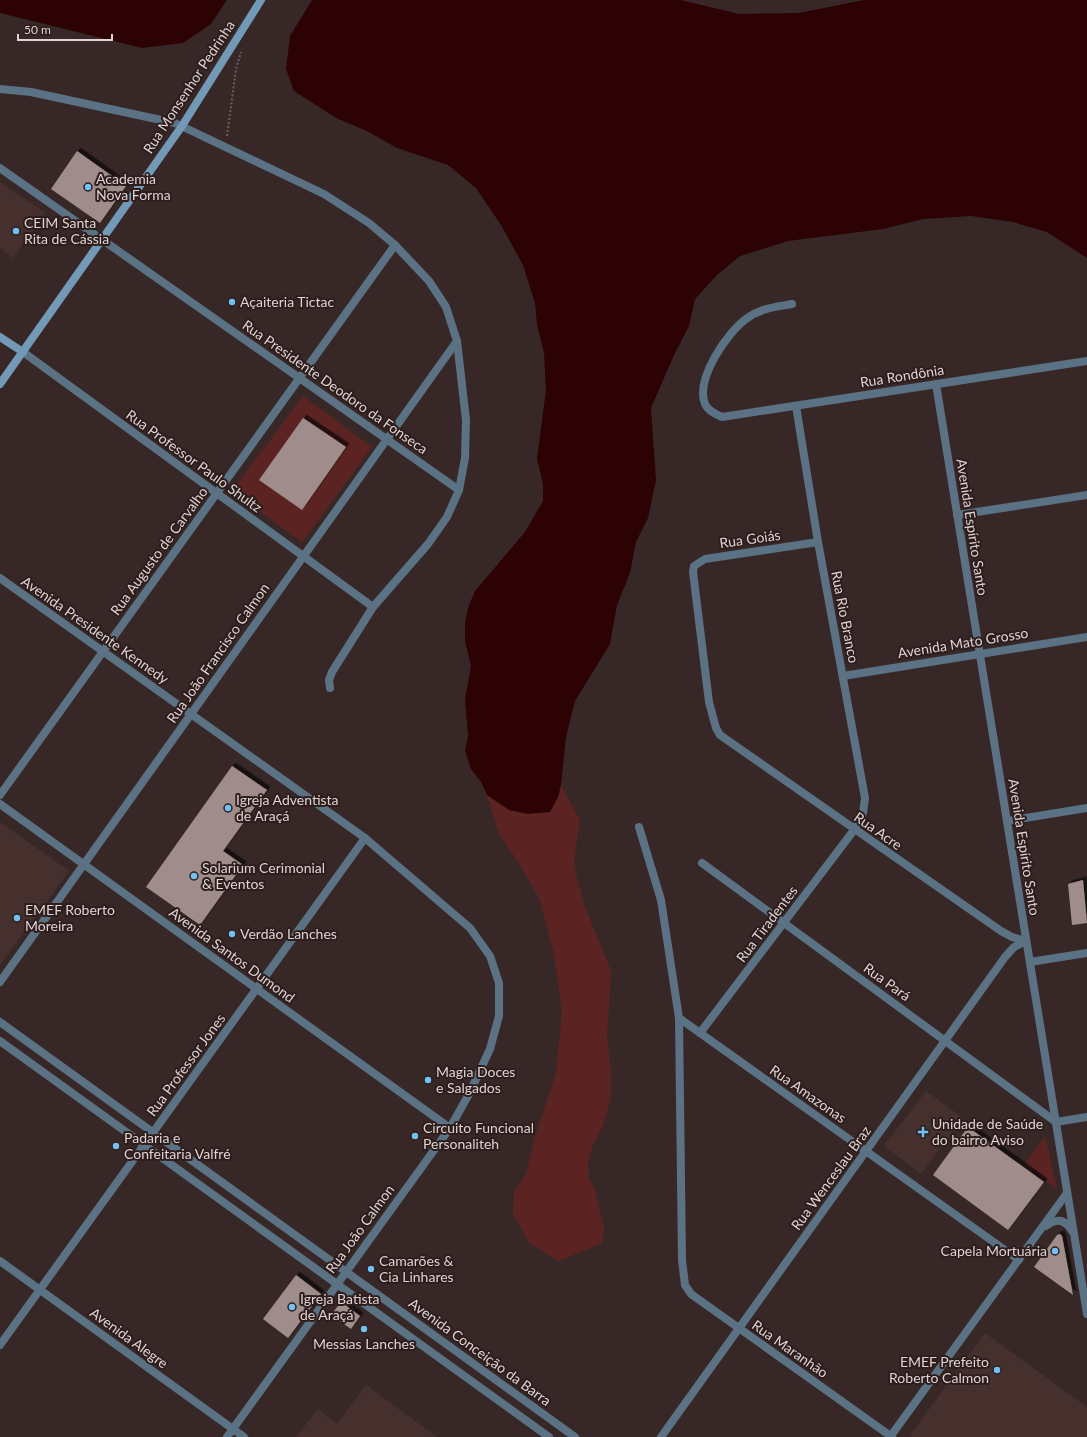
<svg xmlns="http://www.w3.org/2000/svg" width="1087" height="1437" font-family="Lato,sans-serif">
  <defs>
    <filter id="shadow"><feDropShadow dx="3.5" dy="-3.5" stdDeviation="0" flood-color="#0009"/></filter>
  </defs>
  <rect width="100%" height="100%" fill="#372827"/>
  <!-- built -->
  <g fill="#46302e">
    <path d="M0 182 45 213 13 258 0 248Z"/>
    <path d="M0 822 69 871 0 965Z"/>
    <path d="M926 1091 963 1118 921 1174 884 1146Z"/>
    <path d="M985 1333 1087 1407V1437H912L910 1435Z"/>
    <path d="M366 1385 437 1437H296L318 1409 337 1424Z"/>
  </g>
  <!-- green -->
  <g fill="#5b2423">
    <path d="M303 396 372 447 302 542 232 491Z"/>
    <path d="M561 785 580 820 574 861 577 879 585 907 611 971 607 1037 611 1072V1098L603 1125 592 1147 588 1163 589 1178 595 1190 604 1227 602 1243 559 1261 530 1244 513 1214 514 1192 526 1174 534 1140 556 1073 562 1013 554 953 539 898 517 860 499 834 487 795C512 812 519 815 550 812L558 797Z"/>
    <path d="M1045 1136 1057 1189 1024 1165Z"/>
  </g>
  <!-- water -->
  <g fill="#2c0204">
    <path d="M0 0H227L211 24 183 43 142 48 0 13Z"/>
    <path d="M312 0H681L739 14 799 13 864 0H1087V258L1047 232 1013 222 971 216 923 219 883 229 788 241 740 256 717 275 695 299 689 326 674 355 651 408 656 480 648 518 636 542 630 573 617 605 610 644 575 701 566 737 561 785 558 797 550 812 528 814 509 810 487 795 481 782 471 769 465 751 468 736 465 699 471 666 465 641V622L469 605 475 591 525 532 543 501V484L537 459 546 390 544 353 537 325 535 303 523 265 501 225 476 188 448 165 397 148 367 131 338 119 294 91 286 69 290 36Z"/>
  </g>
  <!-- building -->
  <g fill="#a08d8b" filter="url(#shadow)">
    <path d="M77 151 126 186 100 223 51 189Z"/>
    <path d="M303 418 346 447 302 510 259 480Z"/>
    <path d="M232 766 267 790 223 851 243 865 200 925 146 887Z"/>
    <path d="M1083 880 1087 923 1072 925 1068 884Z"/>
    <path d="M968 1127 1044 1182 1008 1230 933 1175Z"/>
    <path d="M1060 1234 1062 1236 1073 1295 1034 1267 1057 1235Z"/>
    <path d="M296 1275 321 1294 288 1338 263 1319Z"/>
    <path d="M341 1302 360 1316 351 1329 331 1315Z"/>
  </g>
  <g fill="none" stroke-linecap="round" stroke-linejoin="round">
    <!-- path -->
    <path stroke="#6c5e5d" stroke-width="2" stroke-dasharray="2 2" stroke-linecap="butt" d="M227 136 236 69 241 52"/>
    <!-- minor -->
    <g stroke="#5a7283" stroke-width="8">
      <path d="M0 89 31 92 175 123 324 194 369 223 395 245 429 281 446 307 457 341 466 420 465 458 459 490 447 517 428 544 373 607 332 672 329 680 330 688"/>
      <path d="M0 168 459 490"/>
      <path d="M792 304C776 307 760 308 746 319 727 333 695 379 705 404 708 411 716 414 722 417L1087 361"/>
      <path d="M23 352 373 607"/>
      <path d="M936 384 1087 1314"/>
      <path d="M957 515 1087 495"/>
      <path d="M818 542 705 559 694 566 693 572 709 702 716 728 720 735 1001 931 1012 937 1026 941"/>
      <path d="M0 578 365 838 470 928 490 956 499 983V1016L490 1049 469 1094 450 1128 227 1437"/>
      <path d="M843 676 1087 637"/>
      <path d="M0 795 395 245"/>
      <path d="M0 804 450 1128"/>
      <path d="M1007 821 1087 808"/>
      <path d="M639 827 661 900 679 1018 682 1260 685 1285 691 1294 892 1437"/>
      <path d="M702 863 1056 1122 1087 1117"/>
      <path d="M1030 962 1087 953"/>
      <path d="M0 982 457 341"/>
      <path d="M679 1018 1019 1260"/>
      <path d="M700 1033 854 830 863 813 865 798 818 542 796 406"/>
      <path d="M1046 1226C1057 1217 1066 1220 1072 1231"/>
      <path d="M0 1261 244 1437"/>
      <path d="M0 1345 365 838"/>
      <path d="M661 1437 1005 957 1014 947 1026 941"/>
      <path d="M890 1437 1067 1193"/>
    </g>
    <!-- tertiary -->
    <g stroke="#5a7283" stroke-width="8">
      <path d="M0 1022 575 1437"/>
      <path d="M0 1041 549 1437"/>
    </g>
    <!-- secondary -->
    <g stroke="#7299b5" stroke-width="8">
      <path d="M0 337 23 352"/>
      <path d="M0 384 182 126 261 0"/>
    </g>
  </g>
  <!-- markers -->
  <g fill="#72c1f5" stroke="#2d1e1d" stroke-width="1.5">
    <circle cx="88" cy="187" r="4"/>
    <circle cx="16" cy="231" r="4"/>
    <circle cx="232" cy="302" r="4"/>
    <circle cx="228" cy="808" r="4"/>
    <circle cx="194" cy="876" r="4"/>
    <circle cx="17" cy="918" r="4"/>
    <circle cx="232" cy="934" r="4"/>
    <circle cx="428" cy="1080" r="4"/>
    <path d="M921 1126h4v4h4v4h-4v4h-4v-4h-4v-4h4z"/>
    <circle cx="415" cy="1136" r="4"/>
    <circle cx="116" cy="1146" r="4"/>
    <circle cx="1055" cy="1251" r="4"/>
    <circle cx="371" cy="1269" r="4"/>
    <circle cx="292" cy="1307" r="4"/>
    <circle cx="364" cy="1329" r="4"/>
    <circle cx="997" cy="1370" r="4"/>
  </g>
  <g text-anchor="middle" stroke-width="4" stroke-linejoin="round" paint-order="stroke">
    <!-- street labels -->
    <g font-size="14" fill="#dfd4d3" stroke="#2d1e1d">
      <text transform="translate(189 87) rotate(-57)" y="5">Rua Monsenhor Pedrinha</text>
      <text transform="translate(902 376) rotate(-9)" y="5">Rua Rondônia</text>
      <text transform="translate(335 387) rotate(35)" y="5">Rua Presidente Deodoro da Fonseca</text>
      <text transform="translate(194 461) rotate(36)" y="5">Rua Professor Paulo Shultz</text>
      <text transform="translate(972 527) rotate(81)" y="5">Avenida Espírito Santo</text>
      <text transform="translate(750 539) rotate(-8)" y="5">Rua Goiás</text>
      <text transform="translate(159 551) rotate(-54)" y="5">Rua Augusto de Carvalho</text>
      <text transform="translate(845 617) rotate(79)" y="5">Rua Rio Branco</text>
      <text transform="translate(95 630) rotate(35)" y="5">Avenida Presidente Kennedy</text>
      <text transform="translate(963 643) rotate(-9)" y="5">Avenida Mato Grosso</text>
      <text transform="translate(218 653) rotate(-55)" y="5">Rua João Francisco Calmon</text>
      <text transform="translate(878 831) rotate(35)" y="5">Rua Acre</text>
      <text transform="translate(1024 847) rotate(81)" y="5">Avenida Espírito Santo</text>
      <text transform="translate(767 924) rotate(-53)" y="5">Rua Tiradentes</text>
      <text transform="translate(232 955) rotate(36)" y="5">Avenida Santos Dumond</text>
      <text transform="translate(887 982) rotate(36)" y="5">Rua Pará</text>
      <text transform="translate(186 1065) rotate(-54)" y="5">Rua Professor Jones</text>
      <text transform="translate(808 1094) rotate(35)" y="5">Rua Amazonas</text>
      <text transform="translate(831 1178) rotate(-54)" y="5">Rua Wenceslau Braz</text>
      <text transform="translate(360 1229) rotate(-54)" y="5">Rua João Calmon</text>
      <text transform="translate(129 1338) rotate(36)" y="5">Avenida Alegre</text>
      <text transform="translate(790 1349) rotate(35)" y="5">Rua Maranhão</text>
      <text transform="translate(480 1352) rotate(36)" y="5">Avenida Conceição da Barra</text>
    </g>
    <!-- poi labels -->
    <g font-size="14" fill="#dfd4d3" stroke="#2d1e1d" text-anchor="start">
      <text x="96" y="184">Academia<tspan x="96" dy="16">Nova Forma</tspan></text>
      <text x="24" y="228">CEIM Santa<tspan x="24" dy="16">Rita de Cássia</tspan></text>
      <text x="240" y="307">Açaiteria Tictac</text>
      <text x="236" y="805">Igreja Adventista<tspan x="236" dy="16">de Araçá</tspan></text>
      <text x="202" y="873">Solarium Cerimonial<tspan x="202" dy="16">&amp; Eventos</tspan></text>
      <text x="25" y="915">EMEF Roberto<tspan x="25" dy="16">Moreira</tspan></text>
      <text x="240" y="939">Verdão Lanches</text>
      <text x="436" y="1077">Magia Doces<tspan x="436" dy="16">e Salgados</tspan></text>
      <text x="932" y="1129">Unidade de Saúde<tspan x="932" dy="16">do bairro Aviso</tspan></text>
      <text x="423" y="1133">Circuito Funcional<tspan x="423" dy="16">Personaliteh</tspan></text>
      <text x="124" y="1143">Padaria e<tspan x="124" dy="16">Confeitaria Valfré</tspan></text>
      <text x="1047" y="1256" text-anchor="end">Capela Mortuária</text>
      <text x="379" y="1266">Camarões &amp;<tspan x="379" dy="16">Cia Linhares</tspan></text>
      <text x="300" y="1304">Igreja Batista<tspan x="300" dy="16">de Araçá</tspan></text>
      <text x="364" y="1349" text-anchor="middle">Messias Lanches</text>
      <text x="989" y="1367" text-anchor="end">EMEF Prefeito<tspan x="989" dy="16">Roberto Calmon</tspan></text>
    </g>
  </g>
  <!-- scale -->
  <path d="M18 34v6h94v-6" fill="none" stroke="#dfd4d3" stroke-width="2"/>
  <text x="24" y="34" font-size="12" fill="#dfd4d3" stroke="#2d1e1d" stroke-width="3" paint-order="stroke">50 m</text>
</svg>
